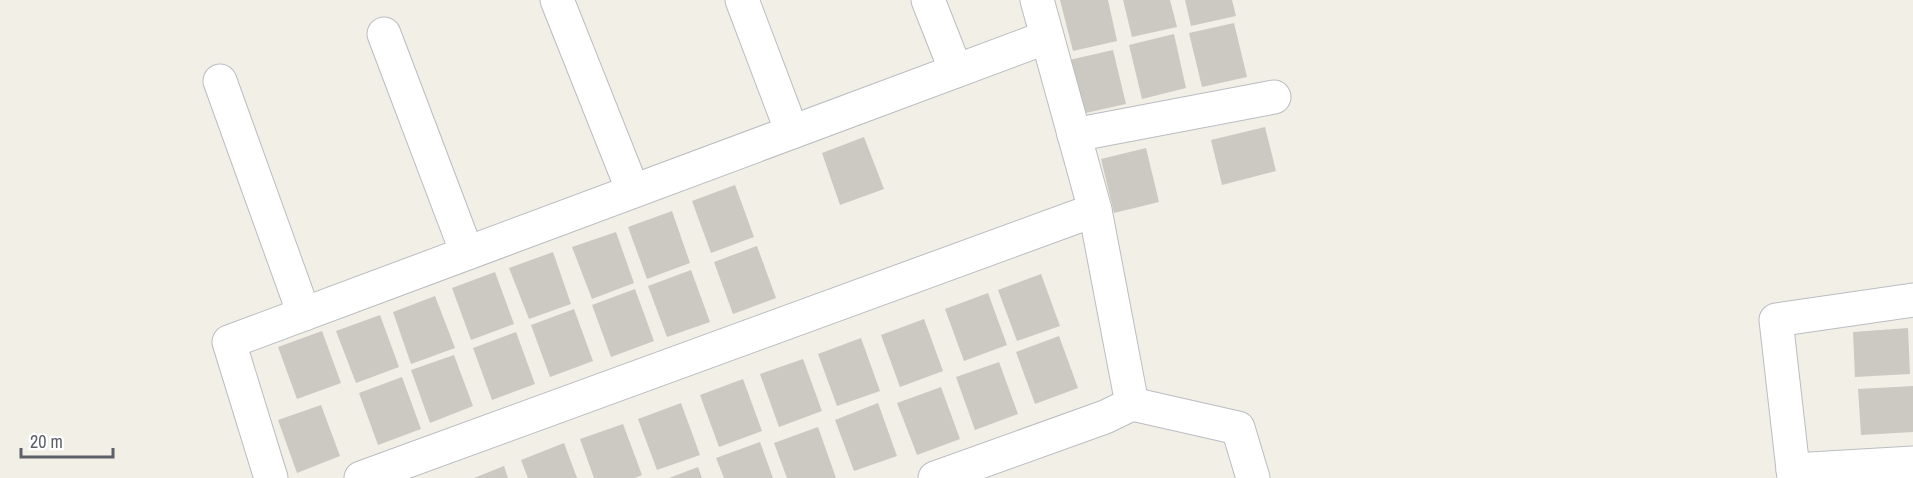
<svg xmlns="http://www.w3.org/2000/svg" width="1913" height="478" font-family="'Archivo Narrow',sans-serif">
  <rect width="100%" height="100%" fill="#f1efe6"/>
  <!-- building -->
  <g fill="#ccc9c3">
    <path d="M1060 0H1108L1117 41 1073 51Z"/>
    <path d="M1123 0H1170L1177 27 1132 37Z"/>
    <path d="M1185 0H1232L1236 16 1191 26Z"/>
    <path d="M1234 23 1247 77 1202 87 1189 33Z"/>
    <path d="M1174 34 1186 88 1142 99 1129 45Z"/>
    <path d="M1113 50 1126 104 1081 114 1069 60Z"/>
    <path d="M1265 127 1276 171 1222 185 1211 140Z"/>
    <path d="M864 137 884 189 840 205 822 153Z"/>
    <path d="M1146 148 1159 202 1114 213 1101 159Z"/>
    <path d="M735 185 754 237 711 253 692 201Z"/>
    <path d="M672 211 690 263 647 279 628 227Z"/>
    <path d="M616 232 634 283 592 299 572 247Z"/>
    <path d="M757 246 776 298 733 314 714 262Z"/>
    <path d="M553 252 571 304 529 319 509 268Z"/>
    <path d="M691 270 710 322 667 337 648 286Z"/>
    <path d="M495 272 514 324 471 340 452 288Z"/>
    <path d="M1041 274 1060 326 1017 341 998 290Z"/>
    <path d="M635 289 654 341 611 357 592 305Z"/>
    <path d="M988 293 1007 345 964 361 945 309Z"/>
    <path d="M435 296 455 348 411 364 393 312Z"/>
    <path d="M574 309 593 361 550 377 531 325Z"/>
    <path d="M380 315 399 367 356 383 336 331Z"/>
    <path d="M924 319 943 371 900 387 881 335Z"/>
    <path d="M1908 328 1910 374 1855 377 1853 332Z"/>
    <path d="M322 331 341 383 297 399 278 347Z"/>
    <path d="M516 332 535 384 492 400 473 348Z"/>
    <path d="M1059 336 1078 388 1035 404 1016 352Z"/>
    <path d="M861 338 880 391 837 406 818 354Z"/>
    <path d="M454 355 473 406 430 423 411 370Z"/>
    <path d="M803 359 822 411 779 427 760 374Z"/>
    <path d="M999 362 1018 414 975 430 956 377Z"/>
    <path d="M402 377 421 429 378 445 359 393Z"/>
    <path d="M743 379 762 431 719 447 700 395Z"/>
    <path d="M1913 386V432L1861 435 1858 389Z"/>
    <path d="M941 387 960 439 917 455 897 403Z"/>
    <path d="M681 403 700 455 657 470 638 419Z"/>
    <path d="M878 403 897 456 854 471 835 420Z"/>
    <path d="M321 405 340 456 297 473 278 420Z"/>
    <path d="M623 424 642 475 635 478H594L580 439Z"/>
    <path d="M818 427 836 478H787L774 443Z"/>
    <path d="M760 442 773 478H724L716 458Z"/>
    <path d="M564 443 577 478H528L521 460Z"/>
    <path d="M504 466 508 478H474Z"/>
    <path d="M698 467 702 478H669Z"/>
  </g>
  <g fill="none" stroke-linecap="round" stroke-linejoin="round">
    <defs>
      <g id="minor">
        <path d="M557 0 633 191"/>
        <path d="M742 0 792 132"/>
        <path d="M928 0 956 71"/>
        <path d="M1037 0 1095 210 1132 404"/>
        <path d="M384 34 467 253"/>
        <path d="M220 81 304 314"/>
        <path d="M1074 135 1274 97"/>
        <path d="M1793 470 1913 463"/>
        <path d="M271 478 229 342 1047 37"/>
        <path d="M361 478 1095 210"/>
        <path d="M935 478 1105 417 1132 404 1238 428 1253 478"/>
        <path d="M1794 478 1776 320 1913 300"/>
      </g>
    </defs>
    <!-- minor casing -->
    <use href="#minor" stroke="#babdc2" stroke-width="35"/>
    <!-- minor -->
    <use href="#minor" stroke="#fff" stroke-width="33"/>
  </g>
  <!-- scale -->
  <path d="M21 448v9h92v-9" fill="none" stroke="#5d6167" stroke-width="3"/>
  <text x="30" y="448" font-size="18" fill="#5d6167" stroke="#ffffff" stroke-width="4.5" paint-order="stroke">20 m</text>
</svg>
